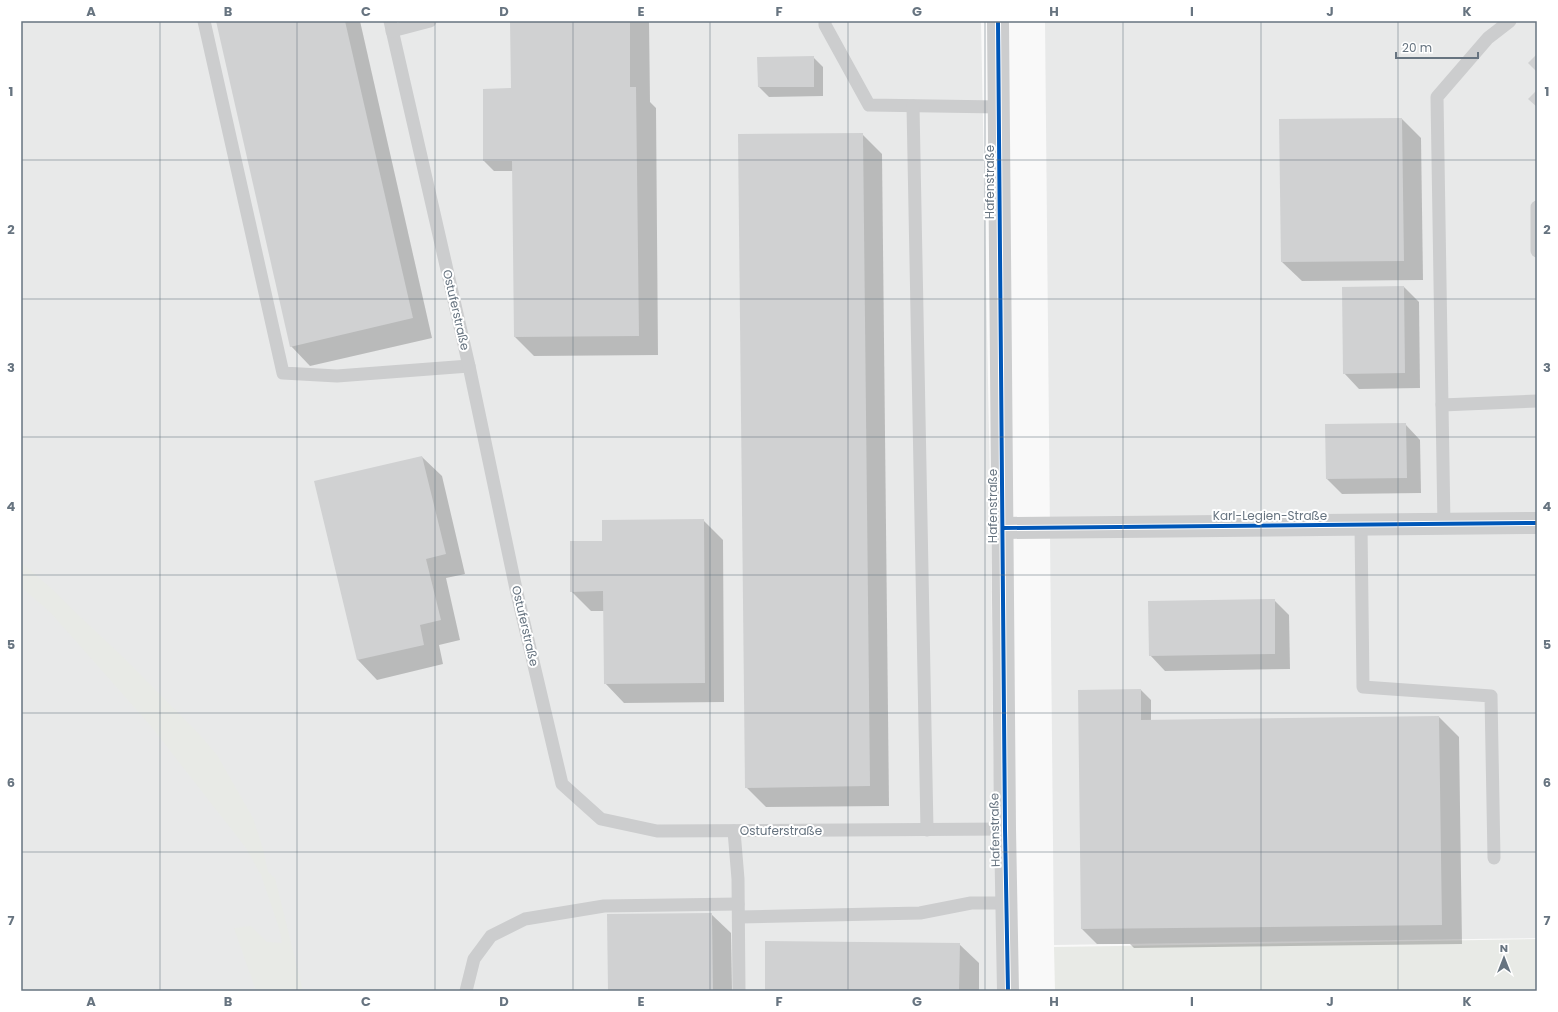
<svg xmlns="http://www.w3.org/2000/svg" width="1558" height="1012" font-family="Poppins,sans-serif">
  <rect width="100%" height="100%" fill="#f9f9f9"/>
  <!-- built -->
  <g fill="#e8e9e9">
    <path d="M21 21H981L991 536 993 733 999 991H21Z"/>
    <path d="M1045 21H1537V938L1054 945Z"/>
  </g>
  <!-- green -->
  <g fill="#e8eae6">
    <path d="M21 562 52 589 77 614 124 658 198 733 217 755 253 818 263 849 268 872 275 878 303 991H256L234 928 251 926 267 942 282 943 279 928 261 875 246 848 150 725 50 612 21 587Z"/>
    <path d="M1537 939V991H1055L1054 947Z"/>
  </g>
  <!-- shadow -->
  <g fill="#0003">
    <path d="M217 21H360L432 338 310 366 291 346Z"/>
    <path d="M511 21H649L650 102 656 108 658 355 534 356 515 337 513 171H494L484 161 512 89Z"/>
    <path d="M813 57 823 67V96L769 97 759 87Z"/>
    <path d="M1402 119 1421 138 1423 280 1302 281 1282 262Z"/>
    <path d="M862 134 882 154 889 806 766 807 746 787Z"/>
    <path d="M1404 287 1419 302 1420 388 1359 389 1344 373Z"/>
    <path d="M1405 424 1420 440 1421 493 1342 494 1327 479Z"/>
    <path d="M422 457 442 476 465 574 446 578 460 640 439 645 443 664 377 680 358 660 316 482Z"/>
    <path d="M703 520 723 540 724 702 624 703 605 683 604 611H591L571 591 603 541Z"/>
    <path d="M1274 600 1289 615 1290 669 1165 671 1150 655Z"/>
    <path d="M1141 690 1151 700V721L1439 717 1459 737 1462 944 1134 948 1130 944H1097L1082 929Z"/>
    <path d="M711 914 731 933 732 991H609Z"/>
    <path d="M959 944 979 963V991H766Z"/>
  </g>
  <!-- building -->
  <g fill="#d0d1d2">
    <path d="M216 21H345L413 318 290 347Z"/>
    <path d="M510 21H630V87H636L639 336 514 337 512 161H483V89L511 88Z"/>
    <path d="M1537 54V72L1528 63Z"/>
    <path d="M814 56V87H758L757 57Z"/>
    <path d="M1537 90V107L1528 99Z"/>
    <path d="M1402 118 1404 261 1281 262 1279 119Z"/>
    <path d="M863 133 870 786 745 788 738 134Z"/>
    <path d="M1404 286 1405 373 1343 374 1342 287Z"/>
    <path d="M1406 423 1407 478 1326 479 1325 424Z"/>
    <path d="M422 456 446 554 426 559 441 620 420 625 424 645 357 660 314 481Z"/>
    <path d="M704 519 705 683 604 684 603 591 570 592V541H602V520Z"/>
    <path d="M1275 599V654L1149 656 1148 601Z"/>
    <path d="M1141 689V720L1439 716 1442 925 1081 929 1078 690Z"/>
    <path d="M712 913 713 991H608L607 914Z"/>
    <path d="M765 941 960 943 959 991H765Z"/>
  </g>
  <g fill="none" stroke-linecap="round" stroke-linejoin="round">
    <!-- service -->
    <g stroke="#cccdce" stroke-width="13">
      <path d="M204 21 283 373 337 376 469 366"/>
      <path d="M390 21 469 366 516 589 562 784 601 819 657 831 1005 829"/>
      <path d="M825 21V25L869 105 999 107"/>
      <path d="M392 31 430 21"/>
      <path d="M913 106 927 830"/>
      <path d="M1537 207V251"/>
      <path d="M1442 405 1437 97 1488 38 1510 21"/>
      <path d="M1444 525 1442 405 1537 401"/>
      <path d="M1361 526 1363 687 1491 696 1494 858"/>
      <path d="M734 831 738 879 739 991"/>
      <path d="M739 917 920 913 971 903H1006"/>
      <path d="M466 991 474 959 491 936 525 919 604 906 738 904"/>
    </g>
    <!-- minor -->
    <path stroke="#cccdce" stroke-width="22" d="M1003 528 1537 523"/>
    <!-- tertiary -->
    <path stroke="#cccdce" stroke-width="22" d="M998 21 1005 829 1008 991"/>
    <defs>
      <g id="cycleway">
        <path d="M998 21 1005 829 1008 991"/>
        <path d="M1003 528 1537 523"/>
      </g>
    </defs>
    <!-- cycleway casing -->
    <use href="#cycleway" stroke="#fff" stroke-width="6"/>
    <!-- cycleway -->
    <use href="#cycleway" stroke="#0057b8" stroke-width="4"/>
  </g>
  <!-- grid -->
  <path fill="none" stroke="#677480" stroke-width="1" stroke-opacity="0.55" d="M160 21V991M297 21V991M435 21V991M573 21V991M710 21V991M848 21V991M985 21V991M1123 21V991M1261 21V991M1398 21V991M21 160H1537M21 299H1537M21 437H1537M21 575H1537M21 713H1537M21 852H1537"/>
  <g text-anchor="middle" stroke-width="4" stroke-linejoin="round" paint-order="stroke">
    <!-- street labels -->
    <g font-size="12" fill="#677480" stroke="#fff">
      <text transform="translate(990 182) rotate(-90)" y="4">Hafenstraße</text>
      <text transform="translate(456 310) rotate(77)" y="4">Ostuferstraße</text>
      <text transform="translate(993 506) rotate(-90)" y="4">Hafenstraße</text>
      <text x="1270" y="520">Karl-Legien-Straße</text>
      <text transform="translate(525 626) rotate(77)" y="4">Ostuferstraße</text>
      <text transform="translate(995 830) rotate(-91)" y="4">Hafenstraße</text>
      <text x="781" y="835">Ostuferstraße</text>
    </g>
  </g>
  <!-- border -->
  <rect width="1558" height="1012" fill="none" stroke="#ffffff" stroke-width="44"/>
  <!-- north arrow -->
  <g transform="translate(1504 958)" stroke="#ffffff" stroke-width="3" paint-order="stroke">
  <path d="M0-3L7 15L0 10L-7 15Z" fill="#677480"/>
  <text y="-6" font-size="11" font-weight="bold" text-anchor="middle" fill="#677480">N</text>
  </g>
  <!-- scale -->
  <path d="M1396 52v6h82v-6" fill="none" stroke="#677480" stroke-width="2"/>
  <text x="1402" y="52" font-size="12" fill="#677480" stroke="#ffffff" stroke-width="3" paint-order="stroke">20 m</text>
  <rect x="22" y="22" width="1514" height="968" fill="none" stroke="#677480" stroke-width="1.5"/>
  <g font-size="13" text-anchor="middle" font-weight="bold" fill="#677480">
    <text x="91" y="16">A</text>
    <text x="228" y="16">B</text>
    <text x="366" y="16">C</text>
    <text x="504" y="16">D</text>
    <text x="641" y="16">E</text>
    <text x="779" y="16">F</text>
    <text x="917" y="16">G</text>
    <text x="1054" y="16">H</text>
    <text x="1192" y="16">I</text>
    <text x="1330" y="16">J</text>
    <text x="1467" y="16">K</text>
    <text x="11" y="96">1</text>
    <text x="1547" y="96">1</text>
    <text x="11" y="234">2</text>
    <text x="1547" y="234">2</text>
    <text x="11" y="372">3</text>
    <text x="1547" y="372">3</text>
    <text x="11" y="511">4</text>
    <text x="1547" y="511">4</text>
    <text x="11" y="649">5</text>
    <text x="1547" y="649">5</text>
    <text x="11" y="787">6</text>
    <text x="1547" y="787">6</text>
    <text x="11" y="925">7</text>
    <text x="1547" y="925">7</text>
    <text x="91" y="1006">A</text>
    <text x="228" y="1006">B</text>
    <text x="366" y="1006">C</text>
    <text x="504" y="1006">D</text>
    <text x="641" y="1006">E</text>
    <text x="779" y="1006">F</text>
    <text x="917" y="1006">G</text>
    <text x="1054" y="1006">H</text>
    <text x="1192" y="1006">I</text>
    <text x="1330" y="1006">J</text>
    <text x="1467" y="1006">K</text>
  </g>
</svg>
